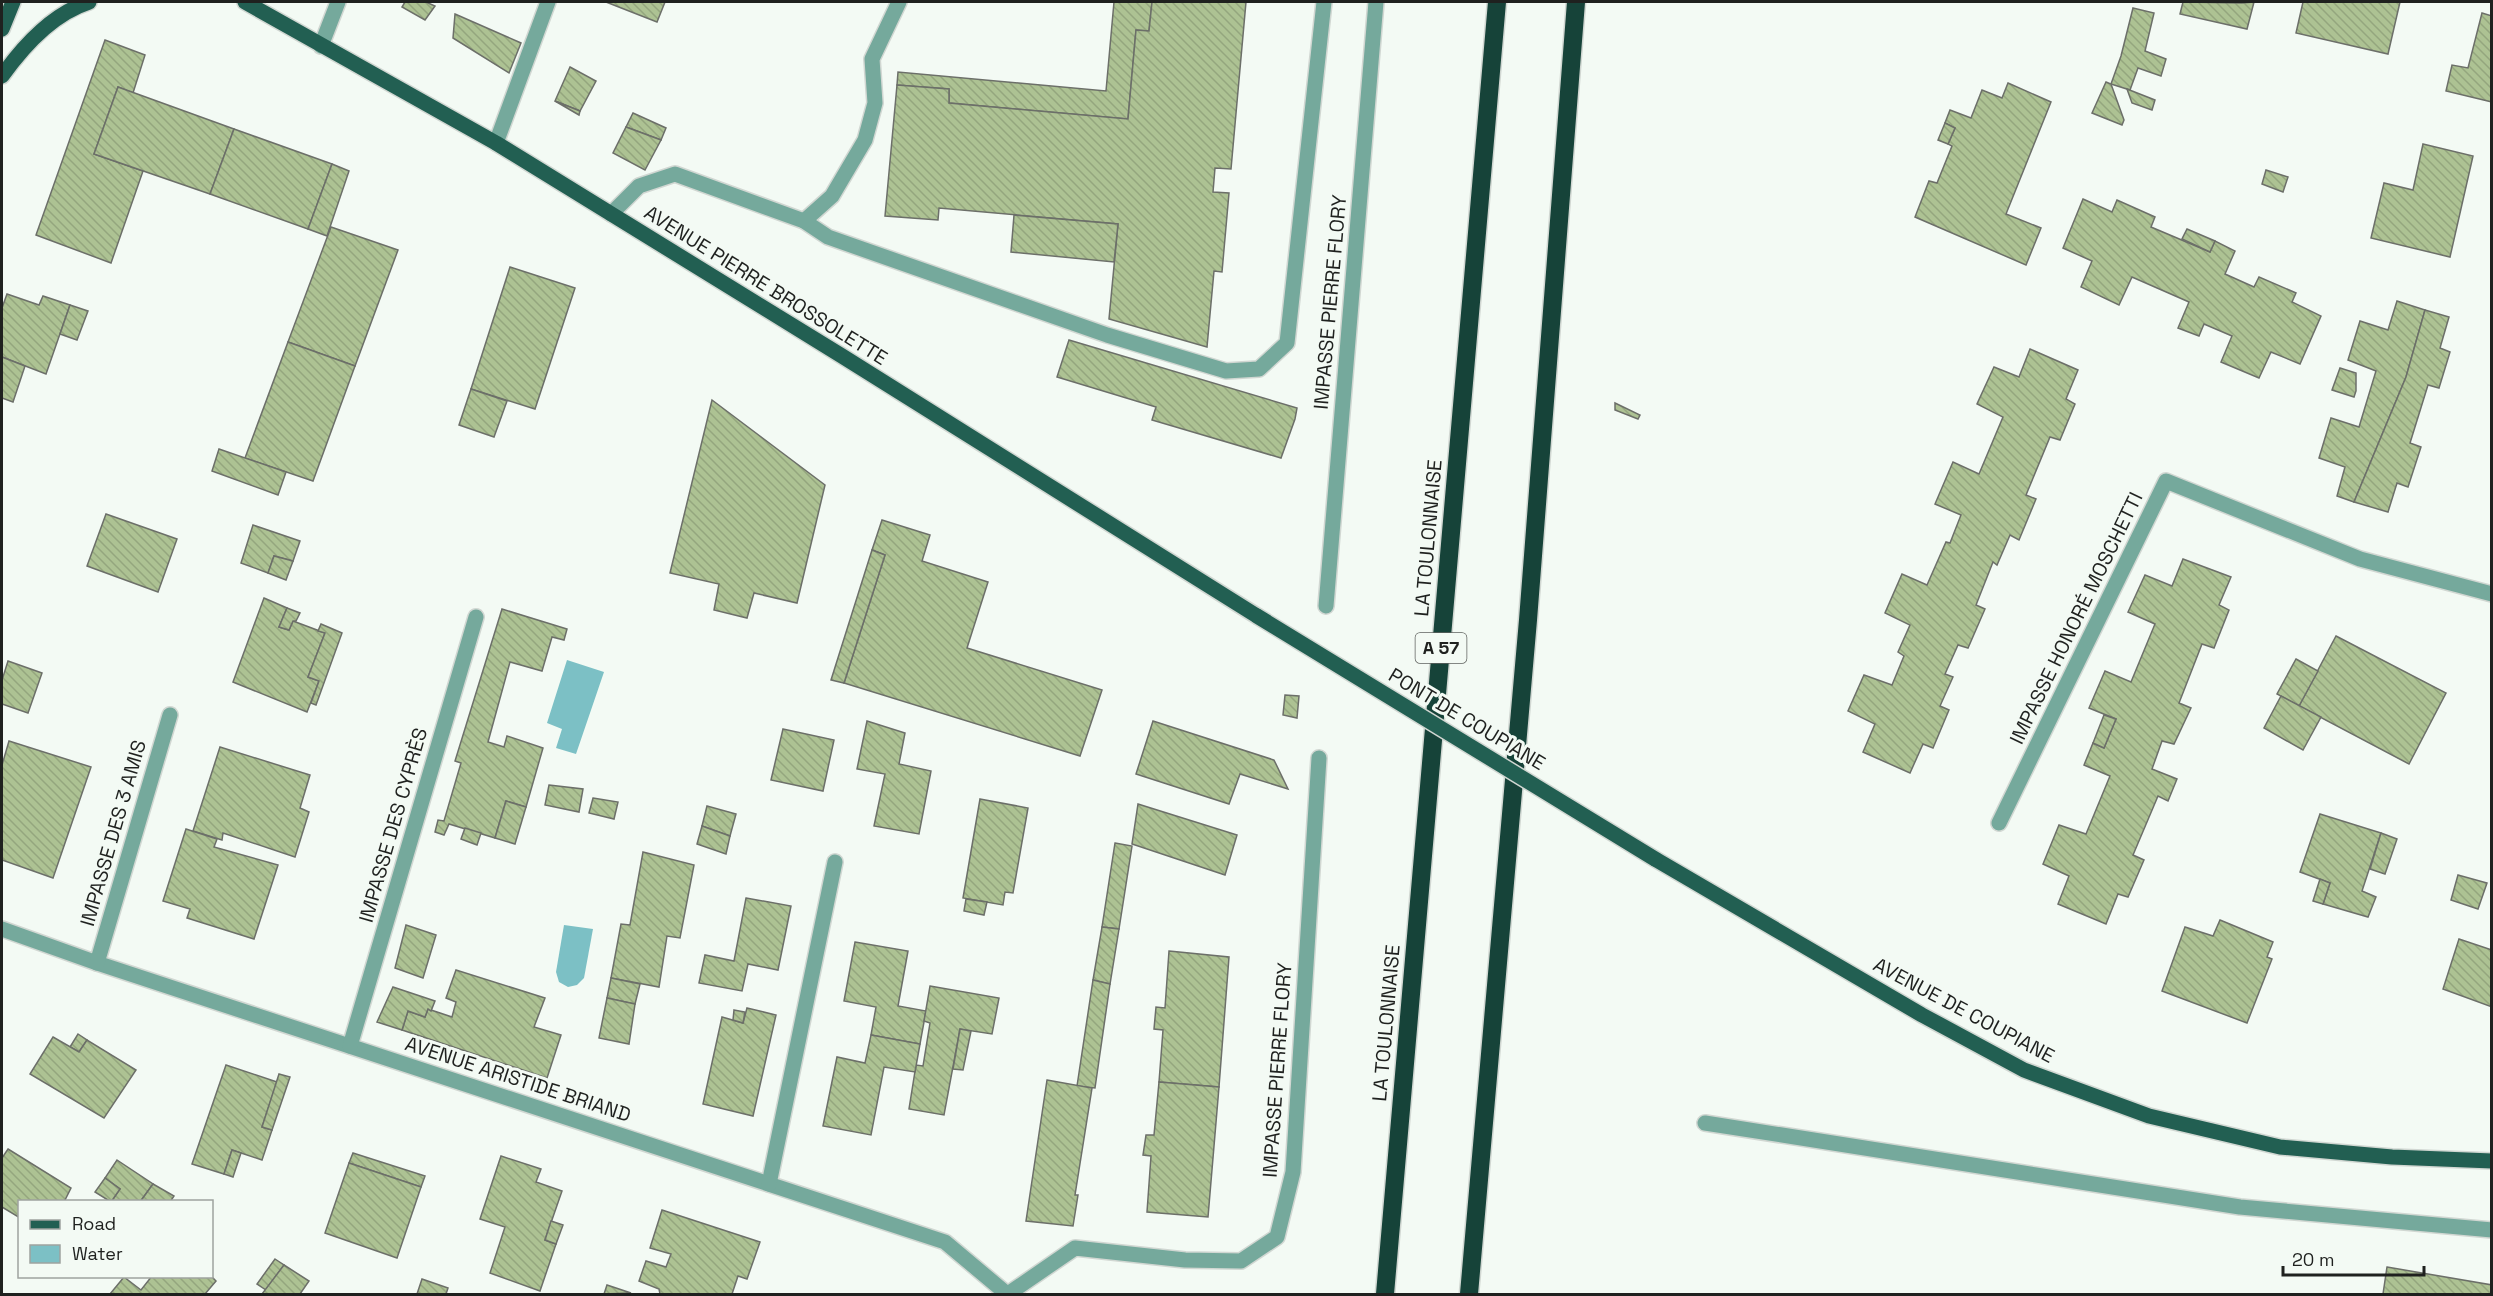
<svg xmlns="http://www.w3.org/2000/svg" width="2493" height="1296" font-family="'Space Grotesk',sans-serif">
  <defs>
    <pattern id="building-back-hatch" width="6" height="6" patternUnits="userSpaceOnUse" patternTransform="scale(1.5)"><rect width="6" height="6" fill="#adc293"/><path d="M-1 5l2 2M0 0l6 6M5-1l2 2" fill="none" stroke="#94a67e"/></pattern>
  </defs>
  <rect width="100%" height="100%" fill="#f3faf4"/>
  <!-- water -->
  <g fill="#7cc0c5">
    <path d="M567 660 604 672 576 754 556 748 562 729 547 723Z"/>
    <path d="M564 925 593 929 584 978 577 985 568 987 559 982 556 972Z"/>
  </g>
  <!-- building -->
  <g fill="url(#building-back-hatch)" stroke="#6c6f69" stroke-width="1.5">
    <path d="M405 2H426L435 6 425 20 402 7Z"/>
    <path d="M606 2H665L657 22Z"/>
    <path d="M1114 2H1152L1149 31 1136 30 1128 119 949 103V89L897 85 898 72 1106 91Z"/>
    <path d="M1152 2H1246L1231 169 1215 168 1213 192 1229 193 1222 272 1214 271 1207 347 1109 319 1118 224 939 208 938 220 885 216 897 85 949 89V103L1128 119 1136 30 1149 31Z"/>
    <path d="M2183 2 2242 3 2254 2 2247 29 2180 14Z"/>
    <path d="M2303 2H2400L2388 54 2296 33Z"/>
    <path d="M2133 8 2154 13 2145 51 2166 59 2161 76 2138 68 2130 90 2111 84 2121 56Z"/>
    <path d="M2482 13 2492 16V102L2446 91 2452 65 2468 68Z"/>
    <path d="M455 14 521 43 509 73 453 38Z"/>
    <path d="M105 40 145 55 133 93 118 87 94 154 143 171 111 263 36 235Z"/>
    <path d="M570 67 596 81 580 111 555 101Z"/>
    <path d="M2106 82 2111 84 2124 120 2122 125 2092 113Z"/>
    <path d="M2008 83 2051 102 2006 214 2041 228 2026 265 1915 217 1929 181 1937 183 1952 146 1948 144 1955 128 1945 123 1950 110 1971 118 1982 90 2002 98Z"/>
    <path d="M118 87 234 129 210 194 94 154Z"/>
    <path d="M2127 89 2155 100 2152 110 2132 103Z"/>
    <path d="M555 101 580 111 579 115Z"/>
    <path d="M633 113 666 128 661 140 626 127Z"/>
    <path d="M1945 123 1955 128 1948 144 1938 140Z"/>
    <path d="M626 127 661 140 645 170 613 153Z"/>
    <path d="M234 129 332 164 308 229 210 194Z"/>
    <path d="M2423 144 2473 156 2450 257 2371 238 2384 183 2413 190Z"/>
    <path d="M332 164 349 171 327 236 308 229Z"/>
    <path d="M2266 170 2288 177 2283 192 2262 184Z"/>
    <path d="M2083 199 2112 212 2117 200 2155 217 2151 227 2210 252 2215 241 2235 251 2225 274 2254 287 2259 277 2296 293 2292 302 2321 316 2300 364 2271 352 2259 378 2221 362 2232 336 2204 324 2199 336 2178 328 2189 302 2132 277 2119 305 2081 287 2092 261 2063 248Z"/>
    <path d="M1014 215 1118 224 1114 262 1011 252Z"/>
    <path d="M331 227 398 250 355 366 288 342Z"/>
    <path d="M2187 229 2215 241 2210 252 2182 239Z"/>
    <path d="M510 267 575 288 535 409 471 389Z"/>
    <path d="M7 294 39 305 43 296 70 305 46 374 2 357V308Z"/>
    <path d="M2397 301 2425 310 2406 377 2354 502 2337 496 2345 467 2319 458 2331 418 2359 427 2376 371 2348 360 2360 321 2388 330Z"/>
    <path d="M70 305 88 311 77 340 60 334Z"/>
    <path d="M2425 310 2449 317 2440 348 2450 352 2439 388 2428 385 2410 443 2421 447 2408 487 2397 483 2388 512 2354 502 2406 377Z"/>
    <path d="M1069 340 1297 408 1295 419 1281 458 1152 420 1156 407 1057 377Z"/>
    <path d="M288 342 355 366 313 481 245 458Z"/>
    <path d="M2030 349 2078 370 2066 399 2075 404 2060 440 2050 437 2026 495 2036 499 2019 540 2010 535 1997 565 1993 562 1976 605 1985 609 1968 648 1958 645 1945 674 1953 677 1940 706 1949 710 1933 748 1923 744 1910 773 1863 752 1875 724 1848 711 1864 675 1892 685 1904 656 1898 652 1910 625 1885 613 1902 574 1927 585 1946 542 1950 543 1961 515 1935 504 1953 462 1979 474 2003 417 1977 404 1994 367 2019 377Z"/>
    <path d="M2 357 25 366 13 402 2 398Z"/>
    <path d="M2340 368 2356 373V391L2354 397 2332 390Z"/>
    <path d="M471 389 507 401 494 437 459 425Z"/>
    <path d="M712 400 825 485 797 603 754 593 747 618 714 610 719 584 670 573Z"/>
    <path d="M1615 403 1640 415 1638 419 1615 410Z"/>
    <path d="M219 449 286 472 278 495 212 471Z"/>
    <path d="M106 514 177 539 158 592 87 566Z"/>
    <path d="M882 520 930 535 922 561 988 582 967 648 1102 690 1080 756 844 683 885 555 872 550Z"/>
    <path d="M253 525 300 541 293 561 274 556 268 573 241 563Z"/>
    <path d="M872 550 885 555 844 683 831 680Z"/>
    <path d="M274 556 293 561 286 580 268 573Z"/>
    <path d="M2183 559 2231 577 2219 605 2229 610 2214 648 2202 644 2179 703 2191 708 2174 744 2162 741 2152 769 2177 779 2168 801 2158 796 2133 855 2144 860 2128 897 2118 894 2106 924 2058 904 2069 876 2043 864 2059 825 2086 834 2110 776 2084 765 2093 743 2104 748 2116 719 2089 708 2105 671 2131 682 2155 624 2128 612 2145 575 2172 586Z"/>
    <path d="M264 598 287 608 279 627 289 630 293 621 325 633 308 677 319 681 307 712 233 682Z"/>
    <path d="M287 608 300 613 296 621H293L289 630 279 627Z"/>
    <path d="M502 609 567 629 564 640 552 637 542 671 510 662 488 742 504 747 507 736 543 748 526 807 506 801 495 838 449 824 444 835 435 832 438 820 444 821 461 763 455 761Z"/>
    <path d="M321 624 342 633 316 705 311 703 319 681 308 677 325 633 318 631Z"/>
    <path d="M2336 636 2446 693 2409 764 2299 706Z"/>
    <path d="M2296 659 2318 671 2299 706 2277 694Z"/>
    <path d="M8 661 42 673 28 713 2 704V680Z"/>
    <path d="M1285 695 1299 696 1297 718 1283 715Z"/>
    <path d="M2281 696 2321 717 2303 750 2264 728Z"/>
    <path d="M2104 715 2116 719 2104 748 2093 743Z"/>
    <path d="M867 721 905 733 899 764 931 771 919 834 874 826 885 774 857 769Z"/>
    <path d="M1153 721 1274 760 1288 789 1240 774 1229 804 1136 774Z"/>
    <path d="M783 729 834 740 823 791 771 780Z"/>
    <path d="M9 741 91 767 53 878 2 860V765Z"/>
    <path d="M220 747 310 775 300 808 309 812 295 857 223 833 222 840 193 831Z"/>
    <path d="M549 785 583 789 579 812 545 805Z"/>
    <path d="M593 798 618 802 614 819 589 813Z"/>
    <path d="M980 799 1028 808 1013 893 1005 892 1003 905 963 898Z"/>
    <path d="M506 801 526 807 515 844 495 838Z"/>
    <path d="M1138 804 1237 835 1225 875 1132 844Z"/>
    <path d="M707 806 736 814 730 836 702 826Z"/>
    <path d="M2320 814 2381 833 2362 891 2376 897 2368 917 2323 904 2330 883 2300 872Z"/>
    <path d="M702 826 730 836 726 854 697 844Z"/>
    <path d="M465 828 481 833 477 845 461 839Z"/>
    <path d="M186 829 217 839 214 847 278 865 254 939 187 918 190 909 163 901Z"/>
    <path d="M2381 833 2397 839 2385 874 2370 869Z"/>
    <path d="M1115 843 1132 846 1119 929 1102 927Z"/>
    <path d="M643 852 694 865 680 938 667 936 659 987 611 978 621 924 630 925Z"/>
    <path d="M2458 875 2487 883 2478 909 2451 900Z"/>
    <path d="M2320 879 2330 883 2323 904 2313 901Z"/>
    <path d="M746 898 791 906 778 970 748 964 742 991 699 983 705 955 734 961Z"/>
    <path d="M966 899 987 902 984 915 964 911Z"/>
    <path d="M2220 920 2273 942 2267 957 2272 959 2247 1023 2162 991 2185 927 2213 936Z"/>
    <path d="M406 925 436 935 423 978 395 968Z"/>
    <path d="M1102 927 1119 929 1110 984 1093 980Z"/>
    <path d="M2459 939 2492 950V1007L2443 989Z"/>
    <path d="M855 942 908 951 898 1006 926 1011 920 1044 871 1035 876 1007 844 1001Z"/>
    <path d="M1169 951 1229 957 1219 1087 1159 1082 1163 1030 1154 1029 1156 1007 1165 1008Z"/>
    <path d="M456 970 545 998 534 1027 561 1035 547 1078 402 1030 408 1011 425 1017 428 1009 452 1017 456 1002 446 998Z"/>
    <path d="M611 978 640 984 635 1004 607 998Z"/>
    <path d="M1093 980 1110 984 1095 1088 1077 1086Z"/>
    <path d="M930 986 999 998 992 1034 960 1029 944 1115 909 1109 916 1065 923 1066 930 1023 924 1021Z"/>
    <path d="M393 987 435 1001 431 1011 428 1009 425 1017 408 1011 402 1030 377 1022Z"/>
    <path d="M607 998 635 1004 629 1044 599 1038Z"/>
    <path d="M747 1008 776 1015 753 1116 703 1104 722 1017 743 1023Z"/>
    <path d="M734 1010 745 1012 743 1023 733 1020Z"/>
    <path d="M960 1029 971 1031 963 1070 953 1069Z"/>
    <path d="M78 1034 87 1040 79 1052 70 1047Z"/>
    <path d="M871 1035 920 1044 915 1072 884 1067 871 1135 823 1126 837 1057 865 1063Z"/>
    <path d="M53 1037 79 1052 87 1040 136 1070 104 1118 30 1074Z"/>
    <path d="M226 1065 277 1082 262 1127 272 1130 262 1160 232 1150 224 1174 192 1164Z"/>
    <path d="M279 1074 290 1077 272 1130 262 1127Z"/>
    <path d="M1047 1080 1092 1088 1075 1195H1078L1073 1226 1026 1221Z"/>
    <path d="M1159 1082 1219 1087 1208 1217 1147 1212 1151 1156 1143 1155 1146 1135H1154Z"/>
    <path d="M8 1149 71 1188 64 1202H20V1218L2 1207V1158Z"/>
    <path d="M232 1150 241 1153 233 1177 224 1174Z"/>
    <path d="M353 1153 425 1176 421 1187 349 1163Z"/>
    <path d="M501 1156 541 1169 536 1182 562 1191 545 1240 556 1244 540 1291 490 1273 505 1227 480 1219Z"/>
    <path d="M117 1160 153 1184 140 1202H111L120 1189 105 1178Z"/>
    <path d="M349 1163 421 1187 397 1258 325 1233Z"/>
    <path d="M105 1178 120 1189 111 1202 95 1192Z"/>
    <path d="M153 1184 174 1196 170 1202H140Z"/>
    <path d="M662 1210 760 1242 747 1279 738 1276 732 1294H660L659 1289 639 1281 646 1261 666 1267 671 1254 650 1248Z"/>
    <path d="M551 1221 563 1225 556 1244 545 1240Z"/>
    <path d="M275 1259 284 1265 266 1290 257 1284Z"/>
    <path d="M284 1265 309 1281 300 1294H262Z"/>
    <path d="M2387 1267 2492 1285V1294H2383Z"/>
    <path d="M152 1276H211L216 1281 205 1294H110L124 1277 141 1290Z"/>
    <path d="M422 1279 448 1288 446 1294H417Z"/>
    <path d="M607 1285 631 1293 604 1294Z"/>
  </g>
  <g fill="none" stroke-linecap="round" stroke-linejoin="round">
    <defs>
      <g id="minor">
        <path d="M321 46 338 2"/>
        <path d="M496 143 548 2"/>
        <path d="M611 214 639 186 675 174 804 221 828 237 1107 335 1226 371 1259 369 1287 343 1324 2"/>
        <path d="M804 221 832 196 865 140 875 103 872 59 899 2"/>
        <path d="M1326 606 1376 2"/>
        <path d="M1999 823 2166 481 2360 559 2492 594"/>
        <path d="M2 929 97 963 945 1242 1007 1294"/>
        <path d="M97 963 170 715"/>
        <path d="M350 1046 476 617"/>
        <path d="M1705 1123 2240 1207 2492 1230"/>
        <path d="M769 1184 835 862"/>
        <path d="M1008 1294 1075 1248 1185 1260 1241 1261 1277 1237 1293 1172 1319 758"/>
      </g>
      <g id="major">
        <path d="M245 2 496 143 842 356 1257 616"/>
        <path d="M2 29 13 2"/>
        <path d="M2 76C24 45 52 14 89 2"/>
        <path d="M1655 859 1922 1015 2024 1070 2149 1116 2280 1147 2392 1157 2492 1161"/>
      </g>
      <g id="highway">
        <path d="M1385 1294 1497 2"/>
        <path d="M1469 1294 1528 620 1576 2"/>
      </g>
    </defs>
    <!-- minor casing -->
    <use href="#minor" stroke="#d1d7d2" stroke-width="18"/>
    <!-- major casing -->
    <use href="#major" stroke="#d1d7d2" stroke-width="18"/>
    <!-- highway casing -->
    <use href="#highway" stroke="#d1d7d2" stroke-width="21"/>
    <!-- minor -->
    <use href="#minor" stroke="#75a99c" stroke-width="15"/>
    <!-- major -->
    <use href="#major" stroke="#225f52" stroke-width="15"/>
    <!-- highway -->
    <use href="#highway" stroke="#164339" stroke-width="18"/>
    <defs>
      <path id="major-bridge" d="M1257 616 1655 859"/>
    </defs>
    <!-- major-bridge casing -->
    <use href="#major-bridge" stroke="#d1d7d2" stroke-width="18" stroke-linecap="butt"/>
    <!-- major-bridge -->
    <use href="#major-bridge" stroke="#225f52" stroke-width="15"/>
  </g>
  <g text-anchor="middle" stroke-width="6" stroke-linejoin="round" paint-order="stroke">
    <!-- shield labels -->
    <rect fill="#f3faf4" stroke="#5f625f" stroke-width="1.5" x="1415.5" y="633" width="51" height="30" rx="4.5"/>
    <g font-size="18" font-weight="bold" fill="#1f211f">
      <text x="1441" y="654">A 57</text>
    </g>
    <!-- street labels -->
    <g font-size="20" fill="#1f211f" stroke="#f3faf4">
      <text transform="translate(766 285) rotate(32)" y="7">AVENUE PIERRE BROSSOLETTE</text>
      <text transform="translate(1330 302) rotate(-85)" y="7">IMPASSE PIERRE FLORY</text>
      <text transform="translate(1428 538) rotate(-85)" y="7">LA TOULONNAISE</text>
      <text transform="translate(2076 618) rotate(-64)" y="7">IMPASSE HONORÉ MOSCHETTI</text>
      <text transform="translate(1467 719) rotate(31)" y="7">PONT DE COUPIANE</text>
      <text transform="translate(393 825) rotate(-74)" y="7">IMPASSE DES CYPRÈS</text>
      <text transform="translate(113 833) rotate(-74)" y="7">IMPASSE DES 3 AMIS</text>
      <text transform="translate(1964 1010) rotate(28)" y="7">AVENUE DE COUPIANE</text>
      <text transform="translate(1386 1023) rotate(-85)" y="7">LA TOULONNAISE</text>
      <text transform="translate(1277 1070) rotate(-86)" y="7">IMPASSE PIERRE FLORY</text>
      <text transform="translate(518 1079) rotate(18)" y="7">AVENUE ARISTIDE BRIAND</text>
    </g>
  </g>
  <!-- border -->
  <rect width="2493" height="1296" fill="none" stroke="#1f211f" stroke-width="6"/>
  <!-- legend -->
  <rect x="18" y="1200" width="195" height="78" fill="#f3faf4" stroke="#9ea39f" stroke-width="1.5"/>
  <rect x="30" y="1220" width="30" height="9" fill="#225f52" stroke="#9ea39f" stroke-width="1.5"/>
  <text x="72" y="1230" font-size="18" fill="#1f211f">Road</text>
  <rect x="30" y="1245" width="30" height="18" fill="#7cc0c5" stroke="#9ea39f" stroke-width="1.5"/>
  <text x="72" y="1260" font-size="18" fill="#1f211f">Water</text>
  <!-- scale -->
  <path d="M2283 1266v9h141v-9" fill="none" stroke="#1f211f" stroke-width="3"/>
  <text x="2292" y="1266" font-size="18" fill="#1f211f" stroke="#f3faf4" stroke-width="4.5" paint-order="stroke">20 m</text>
</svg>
